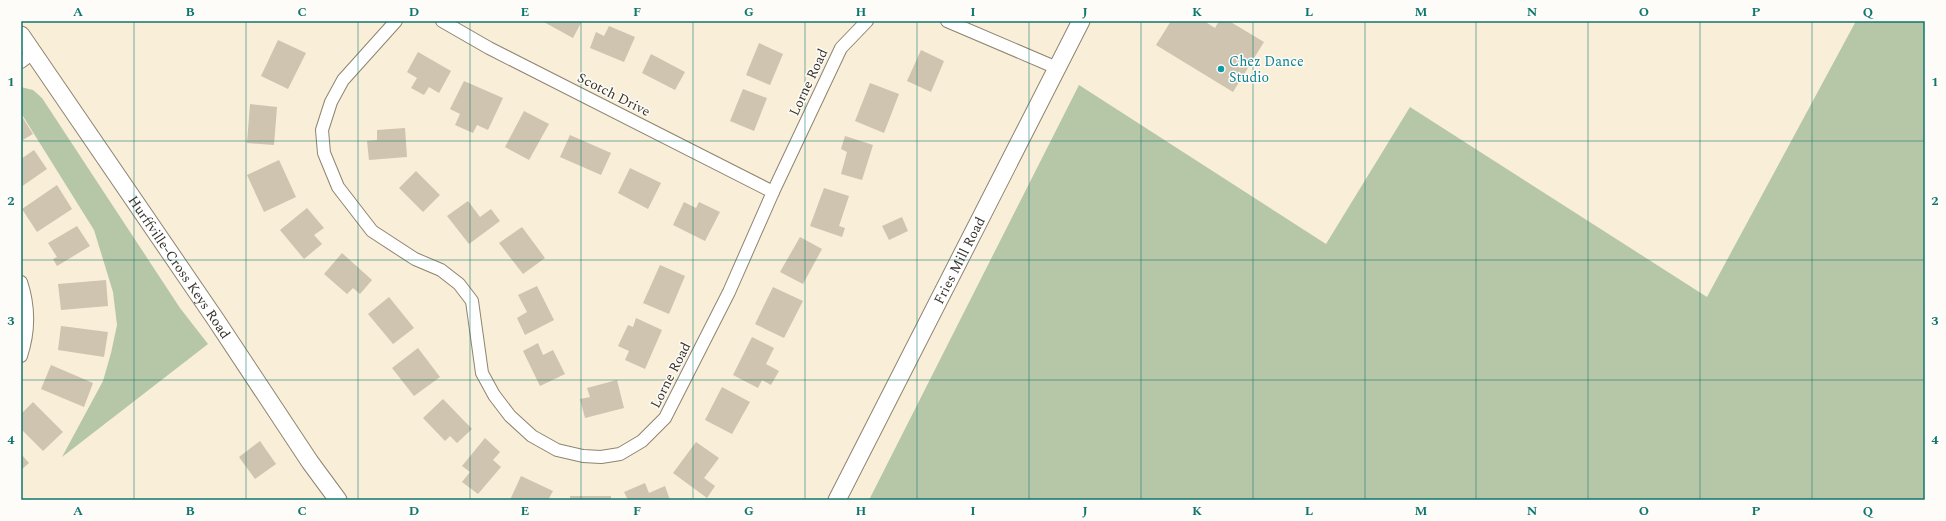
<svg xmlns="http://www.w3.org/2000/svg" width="1946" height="521" font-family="Spectral,serif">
  <rect width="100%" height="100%" fill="#f9eed8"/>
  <!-- green -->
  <g fill="#b5c7a7">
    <path d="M1856 21H1925V500H869L1079 85 1326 244 1410 107 1707 297Z"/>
    <path d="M21 87 33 90 42 98 180 308 208 344 62 457 103 381 111 353 117 325 113 292 94 230 21 113Z"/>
  </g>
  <!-- building -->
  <g fill="#cec4af">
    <path d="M542 21H582L573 38Z"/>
    <path d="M1171 21H1204L1215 28 1219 21H1229L1264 42 1233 92 1156 45Z"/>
    <path d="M609 26 635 37 624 62 590 48 596 32 604 36Z"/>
    <path d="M278 40 306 53 288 89 261 76Z"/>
    <path d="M759 43 783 54 770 85 746 75Z"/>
    <path d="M921 50 944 61 931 92 907 81Z"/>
    <path d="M418 52 451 71 439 93 429 87 424 95 411 88 417 78 407 72Z"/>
    <path d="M651 54 685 72 675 90 642 73Z"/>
    <path d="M464 81 503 98 488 130 477 125 473 133 455 125 460 114 450 109Z"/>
    <path d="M870 83 899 94 884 133 855 121Z"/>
    <path d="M743 89 767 98 754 131 730 121Z"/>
    <path d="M250 104 277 107 274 145 247 143Z"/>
    <path d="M524 111 549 124 529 160 505 147Z"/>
    <path d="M21 115 33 134 21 141Z"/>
    <path d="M405 128 407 157 369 160 367 141 377 140V130Z"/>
    <path d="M570 135 611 153 601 175 560 157Z"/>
    <path d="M845 136 873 145 862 180 841 174 847 152 841 149Z"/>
    <path d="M34 150 47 169 21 187V159Z"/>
    <path d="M279 160 296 197 264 212 247 175Z"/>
    <path d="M630 168 661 183 648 209 618 193Z"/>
    <path d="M416 171 440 195 423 212 399 188Z"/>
    <path d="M57 185 72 209 37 232 22 209Z"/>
    <path d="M824 188 849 196 839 226 845 228 842 237 810 226Z"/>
    <path d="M468 201 480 217 491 209 500 221 469 244 447 216Z"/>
    <path d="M684 202 696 208 699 202 720 212 705 241 673 225Z"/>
    <path d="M307 208 324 228 314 235 322 244 304 259 280 230Z"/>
    <path d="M902 217 908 231 889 240 882 226Z"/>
    <path d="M77 226 90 246 57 266 53 259 57 257 48 243Z"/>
    <path d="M522 227 545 258 523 274 499 243Z"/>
    <path d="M800 237 822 249 803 284 780 272Z"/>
    <path d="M342 253 372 280 360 294 353 288 347 294 324 274Z"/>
    <path d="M660 265 685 276 669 314 643 303Z"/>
    <path d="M106 280 108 306 61 310 58 284Z"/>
    <path d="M537 286 554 320 525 335 517 318 527 312 518 295Z"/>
    <path d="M773 287 803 301 784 338 755 324Z"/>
    <path d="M389 297 414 328 393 344 368 314Z"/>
    <path d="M636 318 662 330 645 369 625 360 629 351 618 346 628 325 633 327Z"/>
    <path d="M61 326 108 332 104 357 58 350Z"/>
    <path d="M752 337 774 348 766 364 779 371 771 385 762 380 758 388 733 375Z"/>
    <path d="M538 343 543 355 553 350 565 374 540 386 523 351Z"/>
    <path d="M418 348 440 377 414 396 392 368Z"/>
    <path d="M51 365 93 383 84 407 41 389Z"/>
    <path d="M617 380 624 408 585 418 580 399 590 397 587 388Z"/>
    <path d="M722 387 750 402 732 434 705 420Z"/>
    <path d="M443 399 472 429 457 443 450 436 445 441 423 418Z"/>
    <path d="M33 402 63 432 43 451 21 429V414Z"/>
    <path d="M485 438 500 452 493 460 501 467 478 494 462 482 470 472 462 466Z"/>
    <path d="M260 441 276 464 255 479 239 457Z"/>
    <path d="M696 442 719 458 704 478 715 486 707 498 673 473Z"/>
    <path d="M21 454 29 463 21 470Z"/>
    <path d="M521 476 553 491 548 500H510Z"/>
    <path d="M645 483 649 493 665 486 670 500H628L624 492Z"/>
    <rect x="570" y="496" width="41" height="4"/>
  </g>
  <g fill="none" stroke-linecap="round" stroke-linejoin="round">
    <defs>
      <g id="street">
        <path d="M396 21 343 80 331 102 322 130 324 153 338 187 372 231 415 259 441 270 459 284 472 301 482 373 494 395 510 416 532 436 557 450 583 456 601 457 620 454 642 441 665 418 729 292 773 192 841 48 867 21"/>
        <path d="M442 21 489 48 773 192"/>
        <path d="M947 21 1057 68"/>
        <path d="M21 62 33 53"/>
        <path d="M21 282C29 306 29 332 21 356"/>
      </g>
      <g id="secondary">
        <path id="s1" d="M21 35 216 320 310 462 338 500"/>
        <path id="s2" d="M837 500 1081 21"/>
      </g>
    </defs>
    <!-- street casing -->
    <use href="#street" stroke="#8e8470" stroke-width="14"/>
    <!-- secondary casing -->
    <use href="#secondary" stroke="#8e8470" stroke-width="19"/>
    <!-- street -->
    <use href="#street" stroke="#fff" stroke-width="12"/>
    <!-- secondary -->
    <use href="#secondary" stroke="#fff" stroke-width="17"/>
  </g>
  <!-- grid -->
  <path fill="none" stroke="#0f766e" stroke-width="1" stroke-opacity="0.55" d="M134 21V500M246 21V500M358 21V500M470 21V500M581 21V500M693 21V500M805 21V500M917 21V500M1029 21V500M1141 21V500M1253 21V500M1365 21V500M1476 21V500M1588 21V500M1700 21V500M1812 21V500M21 141H1925M21 260H1925M21 380H1925"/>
  <!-- markers -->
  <circle fill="#0f9aa8" stroke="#fefcf8" stroke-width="1.5" cx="1221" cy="69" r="4"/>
  <g text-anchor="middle" stroke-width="3" stroke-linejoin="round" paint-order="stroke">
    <!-- culture labels -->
    <g font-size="14" fill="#0d838f" stroke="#fefcf8" text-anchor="start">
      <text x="1229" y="66">Chez Dance<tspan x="1229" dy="16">Studio</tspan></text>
    </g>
    <!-- street labels -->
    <g font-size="14" fill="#38342b" stroke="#fefcf8">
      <text transform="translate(808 82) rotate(-65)" y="5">Lorne Road</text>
      <text transform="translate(614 94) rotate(27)" y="5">Scotch Drive</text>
      <text dy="5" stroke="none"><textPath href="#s2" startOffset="269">Fries Mill Road</textPath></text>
      <text dy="5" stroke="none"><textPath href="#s1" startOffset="281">Hurffville-Cross Keys Road</textPath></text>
      <text transform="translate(670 375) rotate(-63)" y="5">Lorne Road</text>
    </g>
  </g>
  <!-- border -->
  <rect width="1946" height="521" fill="none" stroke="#fefcf8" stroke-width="44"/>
  <rect x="22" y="22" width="1902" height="477" fill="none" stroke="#0f766e" stroke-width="1.5"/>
  <g font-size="13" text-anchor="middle" font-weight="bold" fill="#0f766e">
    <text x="78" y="16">A</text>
    <text x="190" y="16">B</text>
    <text x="302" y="16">C</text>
    <text x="414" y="16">D</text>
    <text x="525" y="16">E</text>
    <text x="637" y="16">F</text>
    <text x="749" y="16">G</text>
    <text x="861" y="16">H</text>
    <text x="973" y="16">I</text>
    <text x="1085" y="16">J</text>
    <text x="1197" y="16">K</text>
    <text x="1309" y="16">L</text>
    <text x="1421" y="16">M</text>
    <text x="1532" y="16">N</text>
    <text x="1644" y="16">O</text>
    <text x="1756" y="16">P</text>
    <text x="1868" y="16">Q</text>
    <text x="11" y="86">1</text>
    <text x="1935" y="86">1</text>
    <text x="11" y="205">2</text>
    <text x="1935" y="205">2</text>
    <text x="11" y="325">3</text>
    <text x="1935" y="325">3</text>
    <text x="11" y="444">4</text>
    <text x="1935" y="444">4</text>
    <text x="78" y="515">A</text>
    <text x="190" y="515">B</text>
    <text x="302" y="515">C</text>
    <text x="414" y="515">D</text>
    <text x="525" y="515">E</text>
    <text x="637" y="515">F</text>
    <text x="749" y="515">G</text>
    <text x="861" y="515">H</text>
    <text x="973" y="515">I</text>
    <text x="1085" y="515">J</text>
    <text x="1197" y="515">K</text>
    <text x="1309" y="515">L</text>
    <text x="1421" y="515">M</text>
    <text x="1532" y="515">N</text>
    <text x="1644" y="515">O</text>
    <text x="1756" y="515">P</text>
    <text x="1868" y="515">Q</text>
  </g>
</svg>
